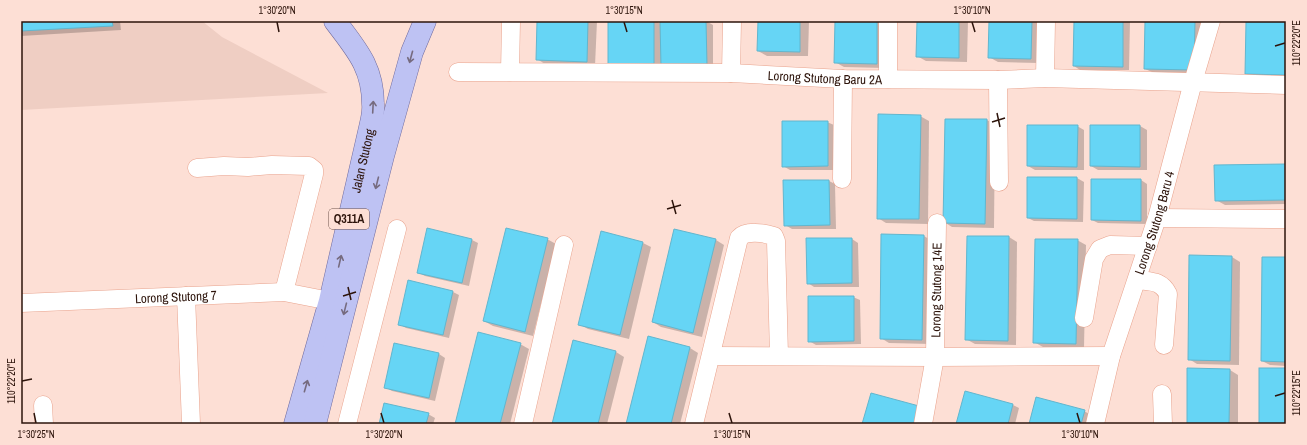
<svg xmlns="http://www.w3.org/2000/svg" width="1307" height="445" font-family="'Archivo Narrow',sans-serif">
  <rect width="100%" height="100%" fill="#fddfd5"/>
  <!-- built -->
  <path fill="#efcec3" d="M21 21H202L222 37 328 93 21 110Z"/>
  <!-- shadow -->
  <g fill="#0003">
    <path d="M21 21H120L121 30 21 36Z"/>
    <path d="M538 21H597L595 66 545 64 537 59Z"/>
    <path d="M609 21H656L661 24V21H706L713 25V69L616 68Z"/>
    <path d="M759 21H809L808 56H767L758 51Z"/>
    <path d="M836 21H886L885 68 844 67 835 62Z"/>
    <path d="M918 21H968L967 62 926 61 917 56Z"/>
    <path d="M990 21H1040L1039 63 998 62 989 57Z"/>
    <path d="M1075 21H1130L1129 70H1080L1074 66Z"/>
    <path d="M1146 21H1199L1201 22 1200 73 1152 72 1145 69Z"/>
    <path d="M1286 23V78H1253L1246 74Z"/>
    <path d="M920 116 929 121 928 224 886 223 878 218Z"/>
    <path d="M987 120 995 125 994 228 952 227 944 222Z"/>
    <path d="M827 122 834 125V170H790L783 166Z"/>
    <path d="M1077 126 1084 130V170H1035L1028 166Z"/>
    <path d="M1091 126H1140L1147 130V170H1098L1091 166Z"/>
    <path d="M1286 165V204L1225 205 1216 200Z"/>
    <path d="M1077 178 1084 182 1083 222 1034 221 1028 218Z"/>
    <path d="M1141 180 1147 184V224L1098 223 1092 220Z"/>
    <path d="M829 181 835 184 836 229H792L785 225Z"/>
    <path d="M924 236 932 241 931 344 889 343 881 338Z"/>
    <path d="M1009 237 1017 242 1016 345 975 344 966 339Z"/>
    <path d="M547 239 556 244 533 336 493 326 484 321Z"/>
    <path d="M852 239 858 243 859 287H814L808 283Z"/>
    <path d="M472 240 478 243 469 286 425 276 419 273Z"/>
    <path d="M716 240 724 245 702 337 661 327 653 322Z"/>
    <path d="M1077 240 1086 245 1084 348 1043 347 1034 342Z"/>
    <path d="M643 243 651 247 629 339 588 329 579 324Z"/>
    <path d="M1232 257 1240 262 1239 365 1197 364 1189 359Z"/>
    <path d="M1286 258V366L1270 365 1262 361Z"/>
    <path d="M453 292 459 295 449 338 406 328 399 324Z"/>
    <path d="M853 297 860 300 861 344 816 345 809 341Z"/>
    <path d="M648 337 690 348 698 353 680 424H627Z"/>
    <path d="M520 344 529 349 510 424H456Z"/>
    <path d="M616 352 624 357 607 424H553Z"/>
    <path d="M439 354 445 358 435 401 392 391 385 387Z"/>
    <path d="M1230 370 1238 375V424H1188Z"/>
    <path d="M1013 405 1019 408 1015 424H957Z"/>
    <path d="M1084 411 1091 415 1088 424H1030Z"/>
    <path d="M428 414 435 418 433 424H380Z"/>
  </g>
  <!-- building -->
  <g fill="#66d5f5" stroke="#61b6ce">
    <path d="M21 21H112L113 26 21 31Z"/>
    <path d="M537 21H588L587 62 536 60Z"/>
    <path d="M608 21H654V64L608 65Z"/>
    <path d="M660 21H706L707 65 661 66Z"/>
    <path d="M758 21H800V52L757 51Z"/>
    <path d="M835 21H877V64L834 63Z"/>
    <path d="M917 21H959V58L916 57Z"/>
    <path d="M989 21H1032L1031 59 988 58Z"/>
    <path d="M1074 21H1123V67L1073 66Z"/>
    <path d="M1145 21H1195L1194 70 1144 69Z"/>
    <path d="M1246 22H1286V75L1245 74Z"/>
    <path d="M878 114 921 115 919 219H877Z"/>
    <path d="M945 119H987L985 224 943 223Z"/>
    <path d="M782 121H828V166L782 167Z"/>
    <path d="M1027 125H1078L1077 167 1027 166Z"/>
    <path d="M1090 125H1140V167L1090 166Z"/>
    <path d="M1286 164V200L1215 201 1214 165Z"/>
    <path d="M1027 177H1077V219L1027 218Z"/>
    <path d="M1091 179H1141V221L1091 220Z"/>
    <path d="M783 180H829L830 225 784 226Z"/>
    <path d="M427 228 472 239 462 283 417 273Z"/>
    <path d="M506 228 548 238 525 332 483 321Z"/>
    <path d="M674 229 716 239 693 333 652 322Z"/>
    <path d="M601 231 643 242 620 335 578 325Z"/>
    <path d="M881 234 924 235 922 340 880 339Z"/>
    <path d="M967 236H1009L1008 341 965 340Z"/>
    <path d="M806 238H852V283L807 284Z"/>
    <path d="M1035 239H1078L1076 344 1033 343Z"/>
    <path d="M1189 255 1232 256 1230 361 1188 360Z"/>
    <path d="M1262 257H1286V362L1261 361Z"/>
    <path d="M408 280 453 291 443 335 398 325Z"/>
    <path d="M808 296H854V341L808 342Z"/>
    <path d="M478 332 521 343 500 424H455Z"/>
    <path d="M648 336 690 347 671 424H626Z"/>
    <path d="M573 340 616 351 598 424H552Z"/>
    <path d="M394 343 439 353 429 398 384 388Z"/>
    <path d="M1187 368 1230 369 1229 424H1187Z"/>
    <rect x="1259" y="368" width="27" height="56"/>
    <path d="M965 391 1013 404 1008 424H956Z"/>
    <path d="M871 393 919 406 914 424H862Z"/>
    <path d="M1036 397 1085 410 1081 424H1029Z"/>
    <path d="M384 403 429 413 426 424H379Z"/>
  </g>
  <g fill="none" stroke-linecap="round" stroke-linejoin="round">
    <defs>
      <g id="minor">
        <path id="s1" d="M458 72 731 73 843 79 998 80 1045 78 1286 85"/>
        <path d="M510 72 511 21"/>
        <path d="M731 73 732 21"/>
        <path d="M1045 78 1046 21"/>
        <path d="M888 79V21"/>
        <path d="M998 80 999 182"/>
        <path d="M197 168 224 166 248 167 272 165 309 166 314 170V174L284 292"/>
        <path d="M842 179 843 79"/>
        <path d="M1157 218 1286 219"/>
        <path d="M1137 280C1151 282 1161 280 1168 294L1164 345"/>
        <path d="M186 296 191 424"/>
        <path id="s2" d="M21 303 284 292 330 301"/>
        <path d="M1084 318 1094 259 1100 249 1110 245 1148 246"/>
        <path d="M711 356 935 357 1111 356"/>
        <path d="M1162 394 1163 424"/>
        <path d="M43 405 44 424"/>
        <path d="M347 424 397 229"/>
        <path d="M523 424 564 245"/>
        <path d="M694 424 739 238C746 230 764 233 774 236L776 241 779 355"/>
        <path id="s3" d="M923 424 935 357 937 223"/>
        <path id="s4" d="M1095 424 1111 356 1157 218 1193 82 1211 21"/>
      </g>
      <g id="major">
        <path id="s5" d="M295 424 330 301 369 132C371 123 374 113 373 104 373 67 356 49 335 21"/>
        <path d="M315 424 383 156 412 52 425 21"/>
      </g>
    </defs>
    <!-- minor casing -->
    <use href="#minor" stroke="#e9a38d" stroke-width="19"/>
    <!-- major casing -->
    <use href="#major" stroke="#6f6a9d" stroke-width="23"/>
    <!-- minor -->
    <use href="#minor" stroke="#fff" stroke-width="18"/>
    <!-- major -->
    <use href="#major" stroke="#bec2f3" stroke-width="22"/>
  </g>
  <!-- one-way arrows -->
  <defs><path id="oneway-shaft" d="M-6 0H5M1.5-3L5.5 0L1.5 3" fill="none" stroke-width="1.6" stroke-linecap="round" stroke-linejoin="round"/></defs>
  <g stroke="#766b7f">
    <use href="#oneway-shaft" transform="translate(411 57) rotate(105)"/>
    <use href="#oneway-shaft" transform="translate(373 107) rotate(-87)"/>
    <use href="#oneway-shaft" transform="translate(377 183) rotate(104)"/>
    <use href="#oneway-shaft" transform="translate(340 261) rotate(-77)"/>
    <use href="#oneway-shaft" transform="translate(345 309) rotate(104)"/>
    <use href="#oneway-shaft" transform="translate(306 386) rotate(-74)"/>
  </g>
  <!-- ticks -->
  <path fill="none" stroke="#2d140b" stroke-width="1.5" d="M277 22 279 32M624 22 627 32M972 22 975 32M1275 46 1285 43M997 113 1000 127M992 122 1005 118M672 200 676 214M667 209 681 205M348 287 351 300M343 296 356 292M22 381 32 379M1275 396 1285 393M34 413 36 423M381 413 384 423M729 413 732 423M1077 413 1080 423"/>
  <g text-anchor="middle" stroke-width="3" stroke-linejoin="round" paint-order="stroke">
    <!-- shield labels -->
    <rect fill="#fddfd5" stroke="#6b5148" stroke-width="1" x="329" y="209" width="40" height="20" rx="3"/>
    <g font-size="12" font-weight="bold" fill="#2d140b">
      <text x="349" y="223">Q311A</text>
    </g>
    <!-- street labels -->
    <g font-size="13" fill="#2d140b" stroke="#fddfd5">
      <text dy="5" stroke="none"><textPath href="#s1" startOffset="367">Lorong Stutong Baru 2A</textPath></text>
      <text dy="5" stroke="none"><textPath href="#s5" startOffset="272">Jalan Stutong</textPath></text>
      <text dy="5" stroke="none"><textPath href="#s4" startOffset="210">Lorong Stutong Baru 4</textPath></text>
      <text dy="5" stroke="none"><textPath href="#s3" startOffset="135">Lorong Stutong 14E</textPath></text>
      <text dy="5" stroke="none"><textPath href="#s2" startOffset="155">Lorong Stutong 7</textPath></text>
    </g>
  </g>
  <!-- border -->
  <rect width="1307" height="445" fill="none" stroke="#fddfd5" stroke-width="44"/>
  <rect x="22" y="22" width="1263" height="401" fill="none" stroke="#2d140b" stroke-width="1.5"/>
  <g font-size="10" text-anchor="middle" fill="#2d140b">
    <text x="277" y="14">1°30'20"N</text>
    <text x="624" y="14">1°30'15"N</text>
    <text x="972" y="14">1°30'10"N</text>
    <text transform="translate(1296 43) rotate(-90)" y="4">110°22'20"E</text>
    <text transform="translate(11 381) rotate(-90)" y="4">110°22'20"E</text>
    <text transform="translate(1296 393) rotate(-90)" y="4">110°22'15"E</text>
    <text x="36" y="438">1°30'25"N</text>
    <text x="384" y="438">1°30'20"N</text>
    <text x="732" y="438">1°30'15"N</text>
    <text x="1080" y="438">1°30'10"N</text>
  </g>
</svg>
